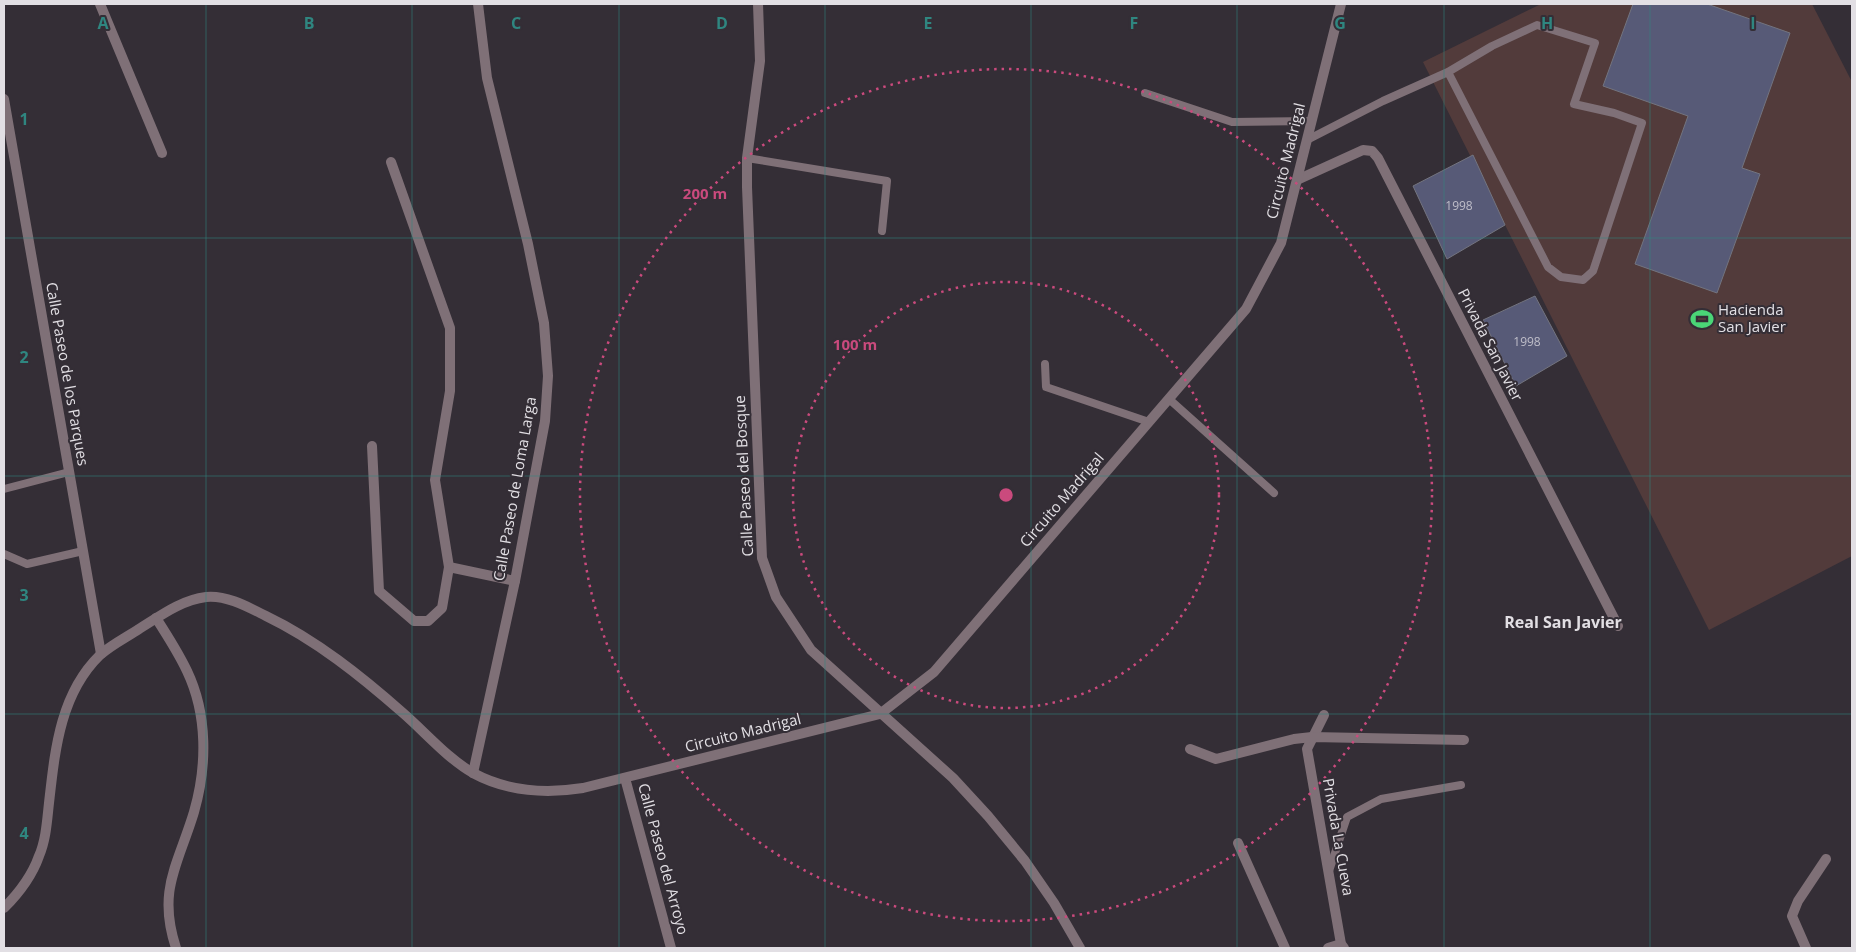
<svg xmlns="http://www.w3.org/2000/svg" width="1856" height="952" font-family="'Open Sans',sans-serif">
  <rect width="100%" height="100%" fill="#342e36"/>
  <!-- green -->
  <path fill="#523b3b" d="M1541 4H1812L1852 82V556L1709 630 1423 62Z"/>
  <!-- building -->
  <g fill="#575a77" stroke="#73747f">
    <path d="M1633 4H1707L1790 33 1742 168 1760 174 1717 293 1635 264 1688 116 1603 86Z"/>
    <path d="M1473 155 1505 225 1447 259 1413 186Z"/>
    <path d="M1535 296 1567 356 1516 386 1483 320Z"/>
  </g>
  <g fill="none" stroke-linecap="round" stroke-linejoin="round">
    <!-- service -->
    <g stroke="#7f7077" stroke-width="8">
      <path d="M1145 93 1232 122 1311 121"/>
      <path d="M1307 140 1383 101 1448 72 1492 46 1537 25 1595 43 1574 104 1614 113 1642 123 1593 271 1583 280 1561 277 1548 267 1448 72"/>
      <path d="M747 158 887 181 882 231"/>
      <path d="M1045 364 1046 387 1149 422"/>
      <path d="M1169 399 1274 493"/>
      <path d="M4 489 69 472"/>
      <path d="M4 554 27 564 83 551"/>
      <path d="M1329 871 1347 817 1381 799 1461 785"/>
    </g>
    <!-- minor -->
    <g stroke="#7f7077" stroke-width="10">
      <path d="M100 4 162 153"/>
      <path d="M758 4 760 61 747 158V187L762 558 776 597 811 650 953 778 988 816 1025 861 1054 903 1080 948"/>
      <path d="M4 99 101 654"/>
      <path d="M391 162 450 328V391L435 480 449 567 515 581"/>
      <path d="M1297 180 1363 150 1372 151 1378 158 1618 626"/>
      <path d="M372 446 379 591 414 621H428L442 608 449 567"/>
      <path d="M156 618C167 635 178 652 187 671 208 715 207 767 194 812 178 865 157 890 176 948"/>
      <path d="M1324 715 1307 749 1341 944 1344 948"/>
      <path d="M1190 749 1216 759 1294 739 1312 737 1464 740"/>
      <path d="M473 773 515 581 545 421 548 376 544 323 528 244 487 78 478 4"/>
      <path d="M625 778 671 948"/>
      <path d="M1238 843 1285 948"/>
      <path d="M4 908C18 894 32 876 39 856 46 840 47 821 49 803 55 750 60 694 100 655 111 645 127 637 139 629 160 616 181 600 206 597 227 595 248 607 266 616 316 640 361 676 403 713 425 732 447 758 473 773 508 792 545 794 583 788L880 714 934 672 1246 309 1281 243 1341 4"/>
      <path d="M1328 948 1341 944"/>
      <path d="M1806 948 1792 916 1798 901 1826 859"/>
    </g>
  </g>
  <!-- grid -->
  <path fill="none" stroke="#2f8680" stroke-width="1" stroke-opacity="0.55" d="M206 4V948M412 4V948M619 4V948M825 4V948M1031 4V948M1237 4V948M1444 4V948M1650 4V948M4 238H1852M4 476H1852M4 714H1852"/>
  <!-- distance rings -->
  <g fill="none" stroke="#ca4a7d" stroke-width="2.5" stroke-dasharray="2.5 5">
    <circle cx="1006" cy="495" r="213"/>
    <circle cx="1006" cy="495" r="426"/>
  </g>
  <!-- icons -->
  <defs>
    <symbol id="stadium-bare" viewBox="-9 -9 18 18"><path d="M0-5a6.5 5 0 1 0 0 10a6.5 5 0 1 0 0-10ZM-3.5-1.8h7v3.6h-7Z" fill="#4ad677" stroke="#342e36" stroke-width="2.5" paint-order="stroke"/></symbol>
  </defs>
  <g fill-rule="evenodd">
    <use href="#stadium-bare" x="1686" y="303" width="32" height="32"/>
  </g>
  <g text-anchor="middle" stroke-width="4" stroke-linejoin="round" paint-order="stroke">
    <!-- number labels -->
    <g font-size="12" fill="#bfbec9">
      <text x="1459" y="210">1998</text>
      <text x="1527" y="346">1998</text>
    </g>
    <!-- street labels -->
    <g font-size="15" fill="#e2dfe4" stroke="#342e36">
      <text transform="translate(1286 161) rotate(-76)" y="5">Circuito Madrigal</text>
      <text transform="translate(1490 345) rotate(63)" y="5">Privada San Javier</text>
      <text transform="translate(67 374) rotate(80)" y="5">Calle Paseo de los Parques</text>
      <text transform="translate(744 476) rotate(-93)" y="5">Calle Paseo del Bosque</text>
      <text transform="translate(515 489) rotate(-80)" y="5">Calle Paseo de Loma Larga</text>
      <text transform="translate(1062 500) rotate(-49)" y="5">Circuito Madrigal</text>
      <text transform="translate(743 733) rotate(-14)" y="5">Circuito Madrigal</text>
      <text transform="translate(1338 837) rotate(80)" y="5">Privada La Cueva</text>
      <text transform="translate(663 859) rotate(75)" y="5">Calle Paseo del Arroyo</text>
    </g>
    <!-- poi labels -->
    <g font-size="15" fill="#e2dfe4" stroke="#342e36" text-anchor="start">
      <text x="1718" y="315">Hacienda<tspan x="1718" dy="17">San Javier</tspan></text>
    </g>
    <!-- neighbourhood labels -->
    <g font-size="16" font-weight="bold" fill="#e2dfe4" stroke="#342e36">
      <text x="1563" y="628">Real San Javier</text>
    </g>
  </g>
  <g font-size="16" text-anchor="middle" font-weight="bold" fill="#2f8680" stroke="#342e36" stroke-width="4" stroke-linejoin="round" paint-order="stroke">
    <text x="103" y="29">A</text>
    <text x="309" y="29">B</text>
    <text x="516" y="29">C</text>
    <text x="722" y="29">D</text>
    <text x="928" y="29">E</text>
    <text x="1134" y="29">F</text>
    <text x="1340" y="29">G</text>
    <text x="1547" y="29">H</text>
    <text x="1753" y="29">I</text>
    <text x="24" y="125">1</text>
    <text x="24" y="363">2</text>
    <text x="24" y="601">3</text>
    <text x="24" y="839">4</text>
  </g>
  <circle cx="1006" cy="495" r="8" fill="#ca4a7d" stroke="#342e36" stroke-width="2.5"/>
  <g font-size="15" text-anchor="middle" font-weight="bold" fill="#ca4a7d" stroke="#342e36" stroke-width="4" stroke-linejoin="round" paint-order="stroke">
    <text x="705" y="199">200 m</text>
    <text x="855" y="350">100 m</text>
  </g>
  <!-- border -->
  <rect width="1856" height="952" fill="none" stroke="#e2dfe4" stroke-width="10"/>
</svg>
